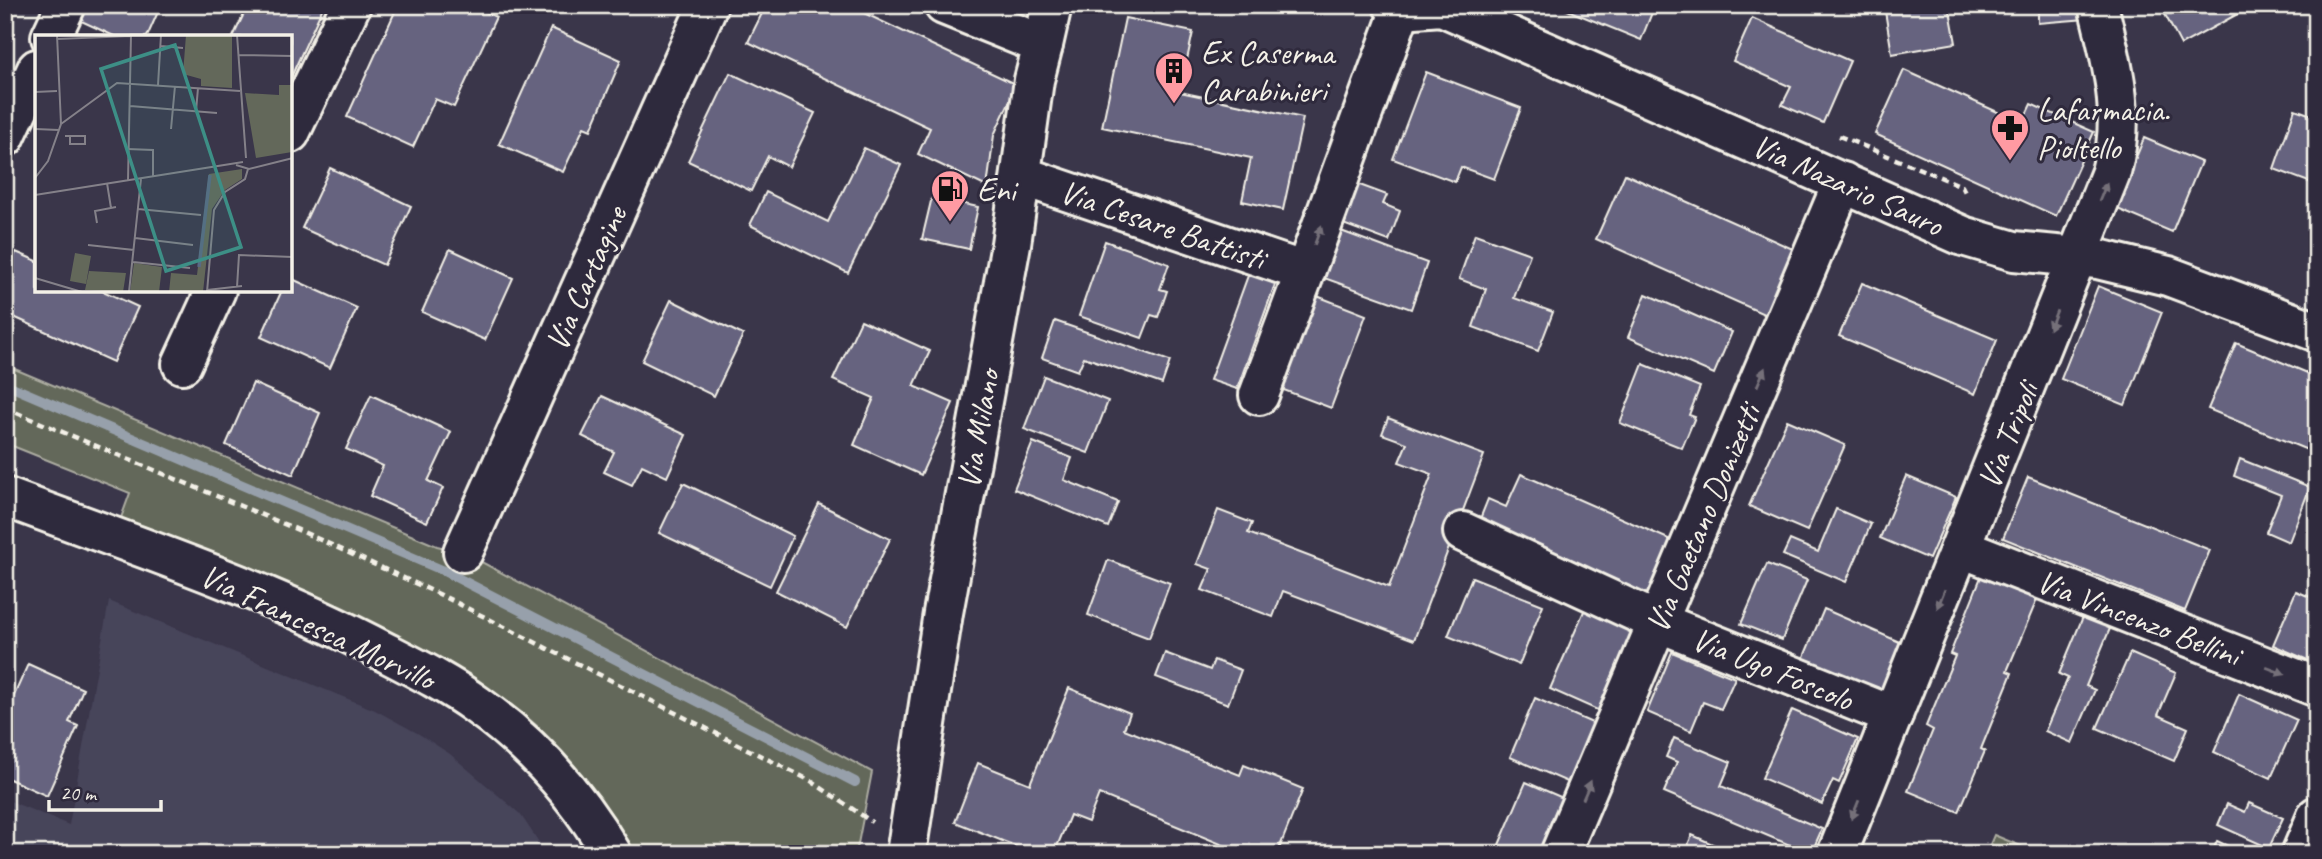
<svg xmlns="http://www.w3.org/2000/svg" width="2322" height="859" font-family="Caveat,sans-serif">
  <rect width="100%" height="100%" fill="#3a364a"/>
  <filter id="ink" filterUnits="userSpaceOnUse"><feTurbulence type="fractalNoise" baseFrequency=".0143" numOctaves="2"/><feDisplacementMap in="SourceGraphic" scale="14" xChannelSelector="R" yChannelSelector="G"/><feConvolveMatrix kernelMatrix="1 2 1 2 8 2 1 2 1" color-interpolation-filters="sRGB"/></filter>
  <g filter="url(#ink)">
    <!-- built -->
    <path fill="#47445a" d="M109 601 375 710 419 734 450 754 520 814 547 854H5V799L69 825Z"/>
    <!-- green -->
    <g fill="#63685a" stroke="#acaca1" stroke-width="2">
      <path d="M5 365 437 546 463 552 872 772 856 854H635C610 806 564 747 522 713 483 682 439 659 395 636 306 591 214 553 121 518L130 493 5 443Z"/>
      <path d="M1994 835 2040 854H1986Z"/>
    </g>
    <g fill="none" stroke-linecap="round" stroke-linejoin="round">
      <!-- stream -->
      <path stroke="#97a0ab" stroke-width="10" d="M5 384 442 570 855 782"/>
    </g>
    <!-- building -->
    <g fill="#66647f" stroke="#f4f1e8" stroke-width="2">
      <path d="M84 5H161L147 37H116L77 19Z"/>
      <path d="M248 5H324L290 79V37H233Z"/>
      <path d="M398 5H471L496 17 454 107 435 99 413 147 347 117Z"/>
      <path d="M766 5H847L1017 85 994 135 987 187 918 154 930 128 748 42Z"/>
      <path d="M1555 5H1655L1641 40Z"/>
      <path d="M1884 5H1949L1956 43 1892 54Z"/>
      <path d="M2038 5H2085L2086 19 2038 23Z"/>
      <path d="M2160 5H2254L2181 45Z"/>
      <path d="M1125 18 1193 32 1180 92 1303 118 1283 210 1242 201 1251 158 1102 127Z"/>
      <path d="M1752 18 1850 61 1823 123 1782 105 1791 87 1733 61Z"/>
      <path d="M551 28 621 60 591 130 584 127 563 172 499 144Z"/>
      <path d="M1904 70 2022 123 2031 104 2094 132 2056 216 1875 134Z"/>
      <path d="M1426 72 1521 108 1494 179 1461 167 1455 182 1393 159Z"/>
      <path d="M730 73 815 113 789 167 768 156 751 191 688 161Z"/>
      <path d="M2295 109 2317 117V185L2274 169Z"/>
      <path d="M2144 138 2201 162 2172 232 2115 208Z"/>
      <path d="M864 148 901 165 848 273 750 225 766 192 828 222Z"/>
      <path d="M330 168 411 206 384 265 302 228Z"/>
      <path d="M1625 174 1804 254 1775 319 1596 239Z"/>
      <path d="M1346 180 1387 195 1383 204 1400 211 1389 241 1332 220Z"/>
      <path d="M932 197 978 207 969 249 922 239Z"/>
      <path d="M1341 231 1427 263 1411 309 1324 278Z"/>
      <path d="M1475 234 1530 254 1514 298 1553 312 1538 351 1473 327 1486 289 1459 279Z"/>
      <path d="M1105 241 1169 264 1160 289 1167 291 1158 317 1151 315 1142 338 1079 316Z"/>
      <path d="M450 249 513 278 485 340 422 312Z"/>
      <path d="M16 252 37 261V290H101L138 307 113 362 5 313V276Z"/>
      <path d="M1250 270 1277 279 1237 389 1210 380Z"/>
      <path d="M290 278 357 308 330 368 261 337 282 290H290Z"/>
      <path d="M1862 283 1997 340 1975 394 1839 336Z"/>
      <path d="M2098 286 2162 312 2125 405 2061 379Z"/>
      <path d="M1646 294 1732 332 1714 374 1628 337Z"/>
      <path d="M1317 296 1366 315 1331 408 1281 389Z"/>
      <path d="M671 300 743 335 714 396 642 361Z"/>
      <path d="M861 320 930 351 914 386 953 403 921 475 854 445 874 398 833 380Z"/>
      <path d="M1055 321 1170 361 1162 384 1084 357 1078 371 1042 358Z"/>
      <path d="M2236 343 2317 377V454L2208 409Z"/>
      <path d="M1643 364 1700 387 1689 415 1695 417 1682 448 1620 423Z"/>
      <path d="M1044 376 1108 401 1088 453 1024 429Z"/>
      <path d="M253 383 320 413 293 475 226 445Z"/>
      <path d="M371 395 451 432 428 481 443 488 427 522 370 496 383 466 346 449Z"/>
      <path d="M602 396 686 435 667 477 642 465 632 485 604 472 614 452 582 436Z"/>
      <path d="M1388 418 1484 455 1414 640 1283 591 1273 617 1202 590 1211 569 1197 564 1218 510 1252 523 1248 533 1389 587 1432 474 1399 462 1407 443 1382 434Z"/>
      <path d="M1787 420 1845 445 1807 531 1749 506Z"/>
      <path d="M1033 442 1072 458 1064 480 1118 502 1108 527 1014 489Z"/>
      <path d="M2240 459 2310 487 2289 542 2266 532 2281 495 2234 476Z"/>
      <path d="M1521 474 1682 545 1657 603 1478 524 1488 499 1506 507Z"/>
      <path d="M1906 476 1956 497 1929 559 1880 538Z"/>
      <path d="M2028 477 2210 550 2185 611 2003 538Z"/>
      <path d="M683 483 793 536 770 586 659 533Z"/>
      <path d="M819 504 890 539 847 627 776 591Z"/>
      <path d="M1836 509 1871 524 1846 582 1783 555 1790 540 1818 552Z"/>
      <path d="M1108 560 1170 583 1149 638 1088 615Z"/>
      <path d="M1767 564 1807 580 1782 640 1741 624Z"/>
      <path d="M1985 567 2041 590 2007 671 2012 673 1981 749 1985 751 1959 812 1908 791 1933 730 1926 726 1955 656 1950 654Z"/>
      <path d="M1472 577 1543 605 1519 665 1448 636Z"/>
      <path d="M2296 591 2317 600V664L2273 645Z"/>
      <path d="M1587 604 1641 628 1604 713 1550 689Z"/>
      <path d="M2087 607 2114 619 2086 686 2095 690 2072 743 2045 731 2068 678 2059 674Z"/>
      <path d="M1824 609 1902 643 1881 692 1803 659Z"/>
      <path d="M1672 652 1735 678 1721 709 1703 702 1691 731 1647 712Z"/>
      <path d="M1165 653 1210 670 1214 660 1241 670 1228 704 1156 677Z"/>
      <path d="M2130 653 2176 673 2158 715 2188 728 2174 761 2097 728Z"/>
      <path d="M28 664 83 689 69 722 78 726 47 796 5 777V716Z"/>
      <path d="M1069 688 1130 713 1124 729 1240 775 1244 765 1303 789 1277 854H1245L1099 794 1088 822 1070 815 1054 854H1035L955 822 978 763 1030 784Z"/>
      <path d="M2239 694 2297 720 2271 778 2214 752Z"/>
      <path d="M1535 698 1597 725 1572 784 1510 757Z"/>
      <path d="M1792 710 1858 739 1839 783 1833 780 1822 804 1762 778Z"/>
      <path d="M1674 738 1731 762 1721 786 1822 829 1811 854 1664 792 1677 762 1666 757Z"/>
      <path d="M1526 782 1572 802 1550 854H1495Z"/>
      <path d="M2249 803 2283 818 2269 848 2218 825 2227 804 2245 812Z"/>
      <path d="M1692 835 1735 854H1684Z"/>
      <path d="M2217 841 2245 854H2211Z"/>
    </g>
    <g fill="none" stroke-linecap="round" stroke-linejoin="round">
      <defs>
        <g id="minor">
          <path d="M1393 5 1401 9 1442 6 1963 236 2014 251 2098 259 2168 276 2317 332"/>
          <path d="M51 37 66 5"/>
          <path d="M1043 45 1052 5"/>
          <path d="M290 133 351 5"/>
          <path d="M5 137 37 69"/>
          <path d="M1022 176 1305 272 1401 9"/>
          <path d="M182 364 216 290"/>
          <path d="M1259 395 1305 272"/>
          <path d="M5 497C133 545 264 588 385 652 416 668 448 684 477 705 532 744 578 796 612 854"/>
          <path d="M1463 532 1658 622 1893 716"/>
          <path d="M1962 548 2317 687"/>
          <path d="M463 552 708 5"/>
          <path d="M1560 854 1843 182"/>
          <path d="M1837 854 2111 172C2127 112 2112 64 2098 5"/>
          <path d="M2301 854 2317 816"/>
        </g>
        <path id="tertiary" d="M906 854 943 613 1011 244 1034 80 1043 45 944 5"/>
      </defs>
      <!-- minor casing -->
      <use href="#minor" stroke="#f4f1e8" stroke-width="44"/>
      <!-- tertiary casing -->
      <use href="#tertiary" stroke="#f4f1e8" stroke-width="44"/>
      <!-- path -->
      <g stroke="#f4f1e8" stroke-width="4.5" stroke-dasharray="7 5" stroke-linecap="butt">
        <path d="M1839 136 1962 186 1966 194"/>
        <path d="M5 408 303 532 441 595 811 781 872 822"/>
      </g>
      <!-- minor -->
      <use href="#minor" stroke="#2f2a3d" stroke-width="38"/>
      <!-- tertiary -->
      <use href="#tertiary" stroke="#2f2a3d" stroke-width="38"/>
    </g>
    <!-- one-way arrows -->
    <defs><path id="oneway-solid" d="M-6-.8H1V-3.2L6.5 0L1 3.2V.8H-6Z" transform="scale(1.75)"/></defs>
    <g fill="#747079">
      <use href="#oneway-solid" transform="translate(2103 192) rotate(-68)"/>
      <use href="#oneway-solid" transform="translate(1318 235) rotate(-70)"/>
      <use href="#oneway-solid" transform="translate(2053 320) rotate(112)"/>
      <use href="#oneway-solid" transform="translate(1761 377) rotate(-67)"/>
      <use href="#oneway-solid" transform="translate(1941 599) rotate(112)"/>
      <use href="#oneway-solid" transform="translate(2276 671) rotate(21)"/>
      <use href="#oneway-solid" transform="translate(1587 790) rotate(-67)"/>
      <use href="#oneway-solid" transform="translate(1855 810) rotate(112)"/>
    </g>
  </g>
  <!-- icons -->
  <defs>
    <symbol id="building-pin" viewBox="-11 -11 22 30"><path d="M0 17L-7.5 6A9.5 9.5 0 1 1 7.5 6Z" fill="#ff9aa2" stroke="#2f2a3d"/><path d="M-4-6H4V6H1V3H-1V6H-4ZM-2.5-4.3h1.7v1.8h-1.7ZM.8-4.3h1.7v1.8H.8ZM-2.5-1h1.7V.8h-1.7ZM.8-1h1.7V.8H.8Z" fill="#111"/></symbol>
    <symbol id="pharmacy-pin" viewBox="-11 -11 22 30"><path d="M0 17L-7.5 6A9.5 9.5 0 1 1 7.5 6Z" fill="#ff9aa2" stroke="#2f2a3d"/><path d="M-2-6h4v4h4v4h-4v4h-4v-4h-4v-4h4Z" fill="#111"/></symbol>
    <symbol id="fuel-pin" viewBox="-11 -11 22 30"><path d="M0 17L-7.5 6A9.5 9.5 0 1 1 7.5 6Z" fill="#ff9aa2" stroke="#2f2a3d"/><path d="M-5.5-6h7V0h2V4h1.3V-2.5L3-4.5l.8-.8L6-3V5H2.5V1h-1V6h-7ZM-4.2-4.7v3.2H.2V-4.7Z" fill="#111"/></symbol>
  </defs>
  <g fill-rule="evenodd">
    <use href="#building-pin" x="1152" y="49" width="44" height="60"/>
    <use href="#pharmacy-pin" x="1988" y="106" width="44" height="60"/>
    <use href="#fuel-pin" x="928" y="167" width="44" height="60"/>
  </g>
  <g text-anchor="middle" stroke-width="6" stroke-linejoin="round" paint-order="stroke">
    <!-- poi labels -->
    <g font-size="33" fill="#f4f1e8" stroke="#2f2a3d" text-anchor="start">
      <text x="1201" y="64">Ex Caserma<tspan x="1201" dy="38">Carabinieri</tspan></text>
      <text x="2037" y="121">Lafarmacia.<tspan x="2037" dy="38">Pioltello</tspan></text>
      <text x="977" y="201">Eni</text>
    </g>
    <!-- street labels -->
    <g font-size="33" fill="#f4f1e8" stroke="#2f2a3d">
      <text transform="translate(1848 184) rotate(24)" y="12">Via Nazario Sauro</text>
      <text transform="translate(1163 224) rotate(19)" y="12">Via Cesare Battisti</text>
      <text transform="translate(585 278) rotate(-66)" y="12">Via Cartagine</text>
      <text transform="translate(977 429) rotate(-80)" y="12">Via Milano</text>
      <text transform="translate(2007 435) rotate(-68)" y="12">Via Tripoli</text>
      <text transform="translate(1702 518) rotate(-67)" y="12">Via Gaetano Donizetti</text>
      <text transform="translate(2139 617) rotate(21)" y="12">Via Vincenzo Bellini</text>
      <text transform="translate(318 626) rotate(25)" y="12">Via Francesca Morvillo</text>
      <text transform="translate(1773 668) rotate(22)" y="12">Via Ugo Foscolo</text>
    </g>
  </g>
  <!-- overview -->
  <g transform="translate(35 35)">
    <rect width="257" height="257" fill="#3a364a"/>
    <path d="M151 0H197V53L166 51V44L148 39ZM244 50H257V117L221 123 210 58 244 60ZM207 134V144L190 155 177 174 168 257H134L136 238 162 240 174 139ZM40 218 56 221 51 249 35 246ZM99 228 127 232 124 257H95ZM54 236 91 238 88 257 50 255Z" fill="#63685a"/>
    <path fill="none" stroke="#596a83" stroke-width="3.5" d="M164 232 175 140"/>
    <path fill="none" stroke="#848189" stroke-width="2" d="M202 0 211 123M22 4 96 1M126 11 148 13M203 20 258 21M123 50 126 0M0 57 22 56M95 71 182 78M161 76 163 53M26 89 82 48 205 56M0 94 24 95M136 94 140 51M30 101H50V109H35V101M92 114 118 115V142M201 130 214 134 258 123M0 143 13 126 26 89 22 0M93 145 96 0M72 148 76 173M0 160 208 127M103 174 166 180M62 188 60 176 81 172M100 203 158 210M53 210 99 215M98 227 155 233M0 243 47 257M202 252 204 220 258 222M172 255 207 251M94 257 106 144M172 257 179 175 190 157 210 144 213 134"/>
    <path fill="#3d8f86" fill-opacity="0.15" stroke="#3d8f86" stroke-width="3.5" d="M140 10 206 212 131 236 66 34Z"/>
    <rect width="257" height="257" fill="none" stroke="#f4f1e8" stroke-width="3.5"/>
  </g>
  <!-- margin -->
  <rect width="2322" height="859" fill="none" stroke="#2f2a3d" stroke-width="28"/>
  <rect x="14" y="14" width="2294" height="831" fill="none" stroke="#f4f1e8" stroke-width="2.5" filter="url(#ink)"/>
  <!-- scale -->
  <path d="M49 800v10h112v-10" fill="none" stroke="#f4f1e8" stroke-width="3.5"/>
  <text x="60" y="800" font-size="21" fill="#f4f1e8" stroke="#2f2a3d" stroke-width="5" paint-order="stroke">20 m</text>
</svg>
